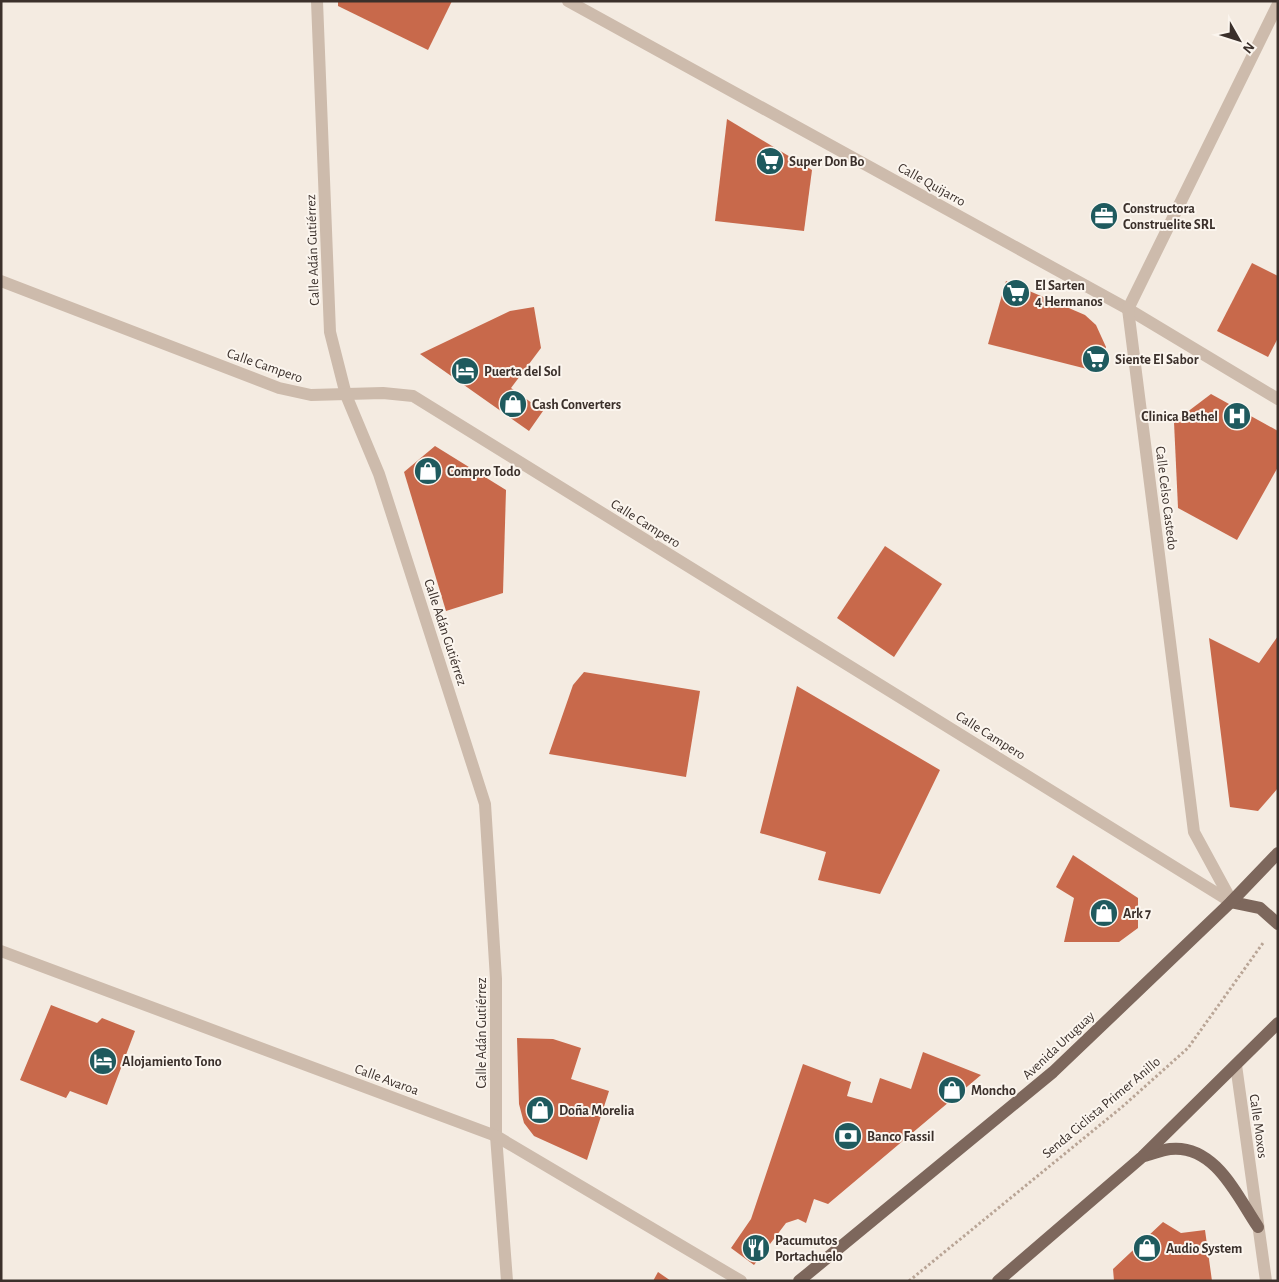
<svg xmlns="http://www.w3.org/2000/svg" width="1279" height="1282" font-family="'Alegreya Sans',sans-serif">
  <rect width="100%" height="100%" fill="#f4ebe1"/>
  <!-- building -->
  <g fill="#c8694b">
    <path d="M338 1H452L428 50 338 6Z"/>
    <path d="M727 119 812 170 804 231 715 221Z"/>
    <path d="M1252 263 1278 276V338L1268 357 1217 331Z"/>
    <path d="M1006 281 1085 315 1096 325 1106 347 1099 372 988 344Z"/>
    <path d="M534 307 541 348 511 388 543 411 529 431 420 354 510 311Z"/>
    <path d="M1211 394 1278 431V467L1237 540 1178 508 1174 422Z"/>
    <path d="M435 446 506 490 503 593 446 611 404 472Z"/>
    <path d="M885 546 942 584 894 657 837 618Z"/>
    <path d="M1278 636V788L1258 811 1230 807 1209 638 1259 663Z"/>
    <path d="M584 672 700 691 686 777 549 754 573 685Z"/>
    <path d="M797 686 940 770 880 894 818 880 826 852 760 833Z"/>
    <path d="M1073 855 1138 898V928L1119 942H1064L1074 898 1056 887Z"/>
    <path d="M51 1005 97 1023 102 1018 135 1031 107 1105 70 1091 66 1098 20 1080Z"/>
    <path d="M517 1038 553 1039 581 1048 571 1079 609 1091 587 1160 534 1136 524 1123 519 1104Z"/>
    <path d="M923 1052 981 1075 828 1204 814 1199 806 1223 798 1219 786 1223 754 1265 731 1248 751 1219 803 1064 851 1082 847 1096 872 1103 880 1078 911 1089Z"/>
    <path d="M1163 1222 1181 1233 1205 1230 1212 1281H1114L1113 1269Z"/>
    <path d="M658 1272 671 1281H653Z"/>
  </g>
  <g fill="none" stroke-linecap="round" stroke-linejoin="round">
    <!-- path -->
    <path stroke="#b9a596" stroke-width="3" stroke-dasharray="2.5 2.5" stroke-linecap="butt" d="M909 1281 1122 1107 1188 1048 1263 943"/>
    <!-- minor -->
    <g stroke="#cdbbac" stroke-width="12">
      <path d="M317 1 330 332 346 395 379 474 485 804 496 979V1136L507 1281"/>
      <path d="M568 1 1128 309 1278 399"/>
      <path d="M1 281 279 388 311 395 383 393 413 396 1231 902"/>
      <path d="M1231 900 1194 832 1128 309 1278 4"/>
      <path d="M1 951 496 1136 741 1281"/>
      <path d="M1236 1065 1266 1281"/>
    </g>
    <!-- major -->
    <g stroke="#7d675c" stroke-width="12">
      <path d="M1231 902 1260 908 1278 924"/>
      <path d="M1144 1156C1152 1154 1162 1150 1170 1149 1215 1144 1237 1196 1258 1227"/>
      <path d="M799 1281 1053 1072 1231 902 1278 853"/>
      <path d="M998 1281 1142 1157 1278 1023"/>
    </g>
  </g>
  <!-- icons -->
  <defs>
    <symbol id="supermarket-disc" viewBox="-11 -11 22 22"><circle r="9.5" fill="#1f5a5e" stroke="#fbf5ee"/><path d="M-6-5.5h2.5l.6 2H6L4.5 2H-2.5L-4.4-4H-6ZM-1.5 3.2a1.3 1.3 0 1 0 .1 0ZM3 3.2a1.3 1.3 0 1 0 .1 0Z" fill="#fff"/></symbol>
    <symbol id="office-disc" viewBox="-11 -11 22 22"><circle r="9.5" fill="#1f5a5e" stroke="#fbf5ee"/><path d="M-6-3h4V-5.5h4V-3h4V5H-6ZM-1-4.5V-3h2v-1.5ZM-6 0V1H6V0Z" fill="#fff"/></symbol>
    <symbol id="hotel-disc" viewBox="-11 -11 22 22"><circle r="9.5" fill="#1f5a5e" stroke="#fbf5ee"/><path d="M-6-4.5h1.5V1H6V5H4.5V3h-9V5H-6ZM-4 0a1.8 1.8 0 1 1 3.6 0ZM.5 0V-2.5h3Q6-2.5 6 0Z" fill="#fff"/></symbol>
    <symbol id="shop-disc" viewBox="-11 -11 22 22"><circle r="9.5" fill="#1f5a5e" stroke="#fbf5ee"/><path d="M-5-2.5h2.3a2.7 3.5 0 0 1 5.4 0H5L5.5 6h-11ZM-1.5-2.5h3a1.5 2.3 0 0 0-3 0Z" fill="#fff"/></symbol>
    <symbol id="hospital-disc" viewBox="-11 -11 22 22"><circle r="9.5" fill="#1f5a5e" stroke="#fbf5ee"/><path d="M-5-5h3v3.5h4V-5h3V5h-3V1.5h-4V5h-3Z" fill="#fff"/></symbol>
    <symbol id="bank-disc" viewBox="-11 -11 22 22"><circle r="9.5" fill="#1f5a5e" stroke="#fbf5ee"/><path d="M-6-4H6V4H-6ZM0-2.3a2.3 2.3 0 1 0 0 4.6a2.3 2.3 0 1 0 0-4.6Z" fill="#fff"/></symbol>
    <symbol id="restaurant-disc" viewBox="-11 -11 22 22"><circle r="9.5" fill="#1f5a5e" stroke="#fbf5ee"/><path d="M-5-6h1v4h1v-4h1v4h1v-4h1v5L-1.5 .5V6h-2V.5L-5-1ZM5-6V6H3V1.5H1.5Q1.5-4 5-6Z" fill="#fff"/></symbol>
  </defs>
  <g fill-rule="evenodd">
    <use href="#supermarket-disc" x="754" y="145" width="32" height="32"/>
    <use href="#office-disc" x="1088" y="200" width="32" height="32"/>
    <use href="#supermarket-disc" x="1000" y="277" width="32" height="32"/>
    <use href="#supermarket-disc" x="1080" y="343" width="32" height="32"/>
    <use href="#hotel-disc" x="449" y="355" width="32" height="32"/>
    <use href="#shop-disc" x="497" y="388" width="32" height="32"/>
    <use href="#hospital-disc" x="1221" y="400" width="32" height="32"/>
    <use href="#shop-disc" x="412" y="455" width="32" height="32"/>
    <use href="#shop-disc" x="1088" y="897" width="32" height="32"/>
    <use href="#hotel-disc" x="87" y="1045" width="32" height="32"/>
    <use href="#shop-disc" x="936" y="1074" width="32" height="32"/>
    <use href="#shop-disc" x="524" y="1094" width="32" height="32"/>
    <use href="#bank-disc" x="832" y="1120" width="32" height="32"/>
    <use href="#restaurant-disc" x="740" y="1232" width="32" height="32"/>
    <use href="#shop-disc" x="1131" y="1232" width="32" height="32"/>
  </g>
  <g text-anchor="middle" stroke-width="4" stroke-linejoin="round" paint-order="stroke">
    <!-- poi labels -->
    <g font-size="14" font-weight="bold" fill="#3b302b" stroke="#fbf5ee" text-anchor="start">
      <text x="789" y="166">Super Don Bo</text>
      <text x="1123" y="213">Constructora<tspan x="1123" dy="16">Construelite SRL</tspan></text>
      <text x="1035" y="290">El Sarten<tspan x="1035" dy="16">4 Hermanos</tspan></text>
      <text x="1115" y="364">Siente El Sabor</text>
      <text x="484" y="376">Puerta del Sol</text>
      <text x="532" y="409">Cash Converters</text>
      <text x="1218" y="421" text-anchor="end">Clinica Bethel</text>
      <text x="447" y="476">Compro Todo</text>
      <text x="1123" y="918">Ark 7</text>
      <text x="122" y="1066">Alojamiento Tono</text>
      <text x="971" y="1095">Moncho</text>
      <text x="559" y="1115">Doña Morelia</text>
      <text x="867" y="1141">Banco Fassil</text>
      <text x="775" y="1245">Pacumutos<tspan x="775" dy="16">Portachuelo</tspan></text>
      <text x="1166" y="1253">Audio System</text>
    </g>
    <!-- street labels -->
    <g font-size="14" fill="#3b302b" stroke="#fbf5ee">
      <text transform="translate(932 184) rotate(29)" y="5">Calle Quijarro</text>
      <text transform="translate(312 250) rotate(-92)" y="5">Calle Adán Gutiérrez</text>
      <text transform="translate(265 365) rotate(19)" y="5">Calle Campero</text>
      <text transform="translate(1167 498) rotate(83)" y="5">Calle Celso Castedo</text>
      <text transform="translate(646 523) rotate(32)" y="5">Calle Campero</text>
      <text transform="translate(446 632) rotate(72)" y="5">Calle Adán Gutiérrez</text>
      <text transform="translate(991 735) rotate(32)" y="5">Calle Campero</text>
      <text transform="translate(481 1033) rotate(-90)" y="5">Calle Adán Gutiérrez</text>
      <text transform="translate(1058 1045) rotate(-43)" y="5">Avenida Uruguay</text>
      <text transform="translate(387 1079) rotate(20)" y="5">Calle Avaroa</text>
      <text transform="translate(1101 1107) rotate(-40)" y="5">Senda Ciclista Primer Anillo</text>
      <text transform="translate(1259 1126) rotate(82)" y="5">Calle Moxos</text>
    </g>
  </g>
  <!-- border -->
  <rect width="1279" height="1282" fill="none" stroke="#3b302b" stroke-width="5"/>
  <!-- north arrow -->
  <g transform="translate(1239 40) rotate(129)" stroke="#fbf5ee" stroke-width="4" paint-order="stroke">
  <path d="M0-4L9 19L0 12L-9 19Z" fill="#3b302b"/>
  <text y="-8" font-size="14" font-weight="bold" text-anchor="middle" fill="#3b302b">N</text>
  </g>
</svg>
